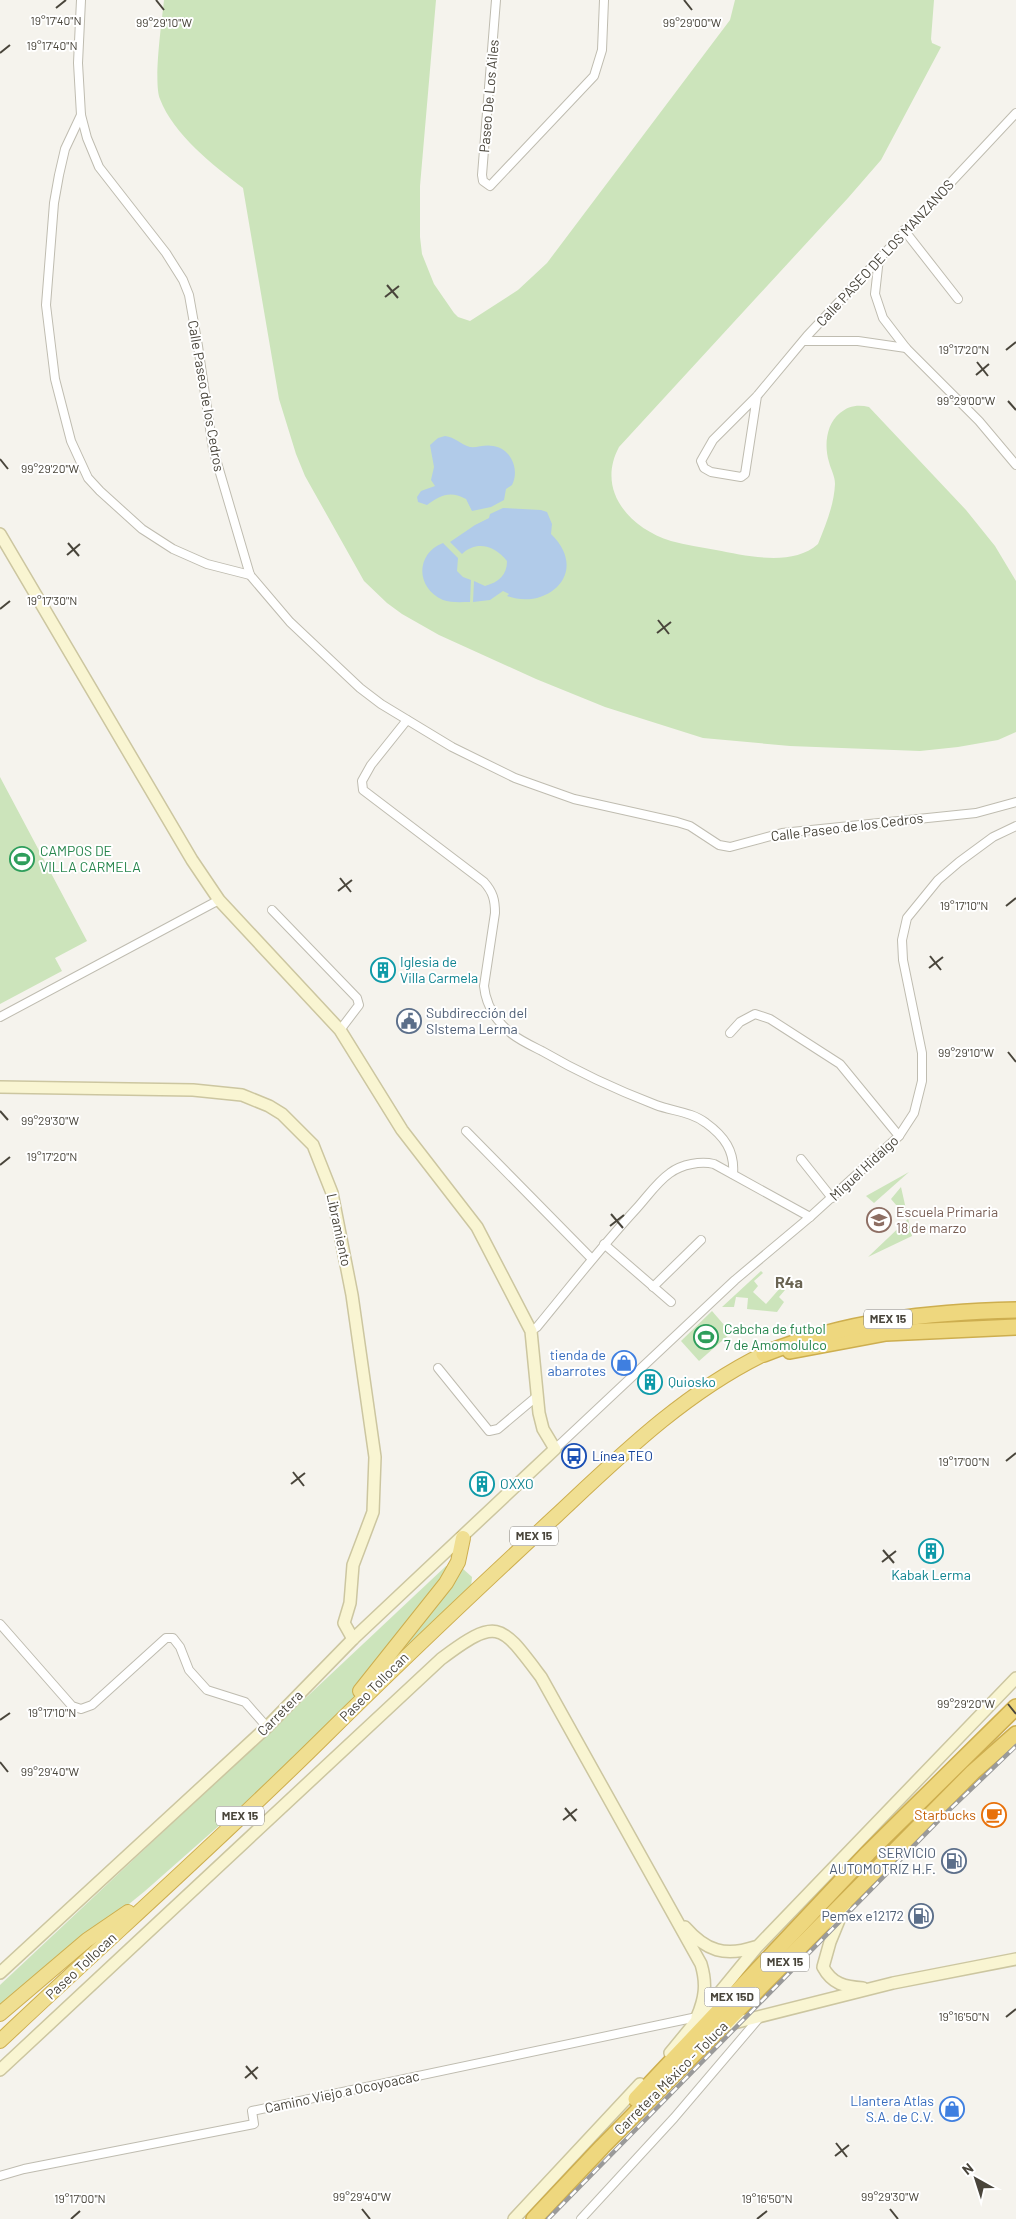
<svg xmlns="http://www.w3.org/2000/svg" width="1016" height="2219" font-family="Barlow,sans-serif">
  <rect width="100%" height="100%" fill="#f5f3ed"/>
  <!-- green -->
  <g fill="#cce4bb">
    <path d="M164 0H436L420 186V237L422 254 434 284 454 313 458 317 470 321 518 290 547 263 730 20 735 0H934L931 39 932 43 941 47 881 160 848 198 619 447C596 490 629 528 671 541 686 545 701 547 716 550 748 556 792 567 818 544 826 524 834 505 835 484 835 476 831 470 829 462 824 446 826 424 840 413 848 406 858 404 869 407L966 510 995 546 1016 581V732L998 740 958 747 920 751 790 746 703 738 605 707 536 679 439 635 402 614 387 603 364 581 305 476 296 454 279 399 243 188C214 166 173 134 160 99 153 81 162 21 164 0Z"/>
    <path d="M0 777 87 941 55 958 62 971 0 1004Z"/>
    <path d="M909 1172 874 1203 866 1196Z"/>
    <path d="M901 1187 912 1236 868 1257 908 1219 891 1199Z"/>
    <path d="M761 1271 763 1273 754 1281 758 1286 753 1292 766 1304 781 1287 785 1290 779 1297 784 1302 777 1312 747 1309 748 1298 736 1297 734 1307H722Z"/>
    <path d="M712 1311 731 1333 699 1361 681 1341Z"/>
    <path d="M446 1566 462 1568 472 1577 471 1587 341 1718 145 1891 0 2009V1985Z"/>
  </g>
  <!-- water -->
  <g fill="#b1cbe9">
    <path d="M445 436C455 437 460 444 470 447 477 448 485 444 493 446 511 448 520 470 512 485L506 489 504 500 491 507 472 511 466 499C449 490 440 496 427 505L418 502 417 497 421 491 435 486 431 480 434 467 430 445 438 438Z"/>
    <path d="M503 508 541 510 547 512 552 524 551 534C591 573 546 611 507 596L509 594 503 591 490 600 473 602 474 581 485 586C499 582 507 575 507 561 495 546 477 540 462 554L450 542 475 525 489 518 490 514Z"/>
    <path d="M443 543 458 558 457 571 463 577 471 580 470 602C462 602 451 603 443 600 416 588 415 554 443 543Z"/>
  </g>
  <g fill="none" stroke-linecap="round" stroke-linejoin="round">
    <defs>
      <g id="minor">
        <path d="M81 0 78 63 81 115 87 138 99 167 166 253 183 280 189 295 198 346 213 449 250 575 290 622 360 688 381 704 452 747 515 778 574 799 677 822 690 826 719 845 730 847 782 833 976 813 1016 802"/>
        <path d="M496 0 482 175 483 181 490 186 594 76 602 50 604 0"/>
        <path d="M81 115 65 149 59 175 54 203 46 305 55 379 71 441 88 478 100 491 142 529 173 549 207 564 250 575"/>
        <path d="M904 230 958 299"/>
        <path d="M879 258 875 294 883 318 906 348 979 421 1016 465"/>
        <path d="M804 341H858L906 348"/>
        <path d="M757 396 745 474 741 477 711 472 704 468 701 461 713 440 757 396 807 336 1016 113"/>
        <path d="M407 720 371 765 362 781 363 790 484 882C493 892 495 900 495 913L484 986C486 1006 497 1022 512 1034 521 1041 532 1046 542 1051 578 1072 617 1090 656 1105 672 1111 692 1112 706 1123 724 1136 735 1151 733 1174"/>
        <path d="M272 910 357 998 359 1005 340 1030"/>
        <path d="M0 1017 219 900"/>
        <path d="M730 1033 740 1022 755 1014 770 1019 840 1064 899 1136"/>
        <path d="M466 1131 592 1259"/>
        <path d="M801 1159 832 1198"/>
        <path d="M604 1244 671 1302"/>
        <path d="M653 1287 701 1240"/>
        <path d="M531 1331 537 1327C570 1287 601 1247 636 1209 647 1197 657 1182 670 1173 682 1164 701 1161 714 1164L810 1217"/>
        <path d="M438 1368 489 1431 498 1429 536 1397"/>
        <path d="M555 1449 735 1280 810 1217 899 1136 914 1113 922 1081V1053L903 960 902 940 907 918 938 880 959 862 993 837 1016 826"/>
        <path d="M0 1624 72 1706 81 1709 92 1705 166 1638H173L180 1647 189 1670 207 1690 245 1702 267 1727"/>
        <path d="M0 2176 24 2169 254 2124 252 2111 697 2017"/>
        <path d="M581 2219 674 2118 760 2017"/>
      </g>
      <g id="secondary">
        <path d="M0 534 192 860 219 900 340 1030 402 1130 477 1227 531 1331 539 1413 543 1429 555 1449 353 1639 267 1727 0 1973"/>
        <path d="M0 1087 193 1090 242 1095 269 1106 282 1114 313 1145 332 1193 352 1295 375 1457 373 1512 353 1565 350 1603 344 1623 353 1639"/>
        <path d="M846 1903 830 1942 823 1967C832 1984 845 1987 863 1988"/>
        <path d="M685 1927C706 1951 725 1957 755 1947"/>
        <path d="M722 2026 893 1983 1016 1959"/>
        <path d="M670 2053 757 1947 1016 1678"/>
        <path d="M0 2070 441 1659C498 1616 501 1624 541 1677L701 1964C707 1984 705 1998 697 2017"/>
        <path d="M514 2219 640 2084"/>
      </g>
      <g id="trunk">
        <path d="M360 1691 446 1583 458 1562 463 1538"/>
        <path d="M0 2014 87 1940 128 1912"/>
        <path d="M0 2041C108 1939 219 1841 324 1737 401 1661 478 1588 557 1515 621 1455 684 1393 764 1354"/>
      </g>
      <g id="motorway">
        <path d="M790 1351 886 1333 1016 1327"/>
        <path d="M764 1354C846 1321 928 1312 1016 1310"/>
        <path d="M636 2099 868 1853 1016 1707"/>
        <path d="M534 2219 602 2147 973 1772 1016 1734"/>
      </g>
    </defs>
    <!-- minor casing -->
    <use href="#minor" stroke="#bfbcb0" stroke-width="10"/>
    <!-- secondary casing -->
    <use href="#secondary" stroke="#ccc6a0" stroke-width="14"/>
    <!-- trunk casing -->
    <use href="#trunk" stroke="#cdae4f" stroke-width="16"/>
    <!-- motorway casing -->
    <use href="#motorway" stroke="#cdae4f" stroke-width="18"/>
    <!-- minor -->
    <use href="#minor" stroke="#fff" stroke-width="8"/>
    <!-- secondary -->
    <use href="#secondary" stroke="#f9f5d2" stroke-width="11"/>
    <!-- trunk -->
    <use href="#trunk" stroke="#f0df92" stroke-width="14"/>
    <!-- motorway -->
    <use href="#motorway" stroke="#eed77e" stroke-width="15"/>
    <defs>
      <path id="rail" d="M548 2219 943 1816 1016 1746"/>
    </defs>
    <!-- rail casing -->
    <use href="#rail" stroke="#9a9a9a" stroke-width="4.5"/>
    <!-- rail -->
    <use href="#rail" stroke="#fff" stroke-width="2.5" stroke-dasharray="8" stroke-linecap="butt"/>
  </g>
  <!-- ticks -->
  <path fill="none" stroke="#49453b" stroke-width="2" d="M156 0 164 10M684 0 692 10M56 8 66 0M0 53 10 45M387 285 398 298M385 297 399 286M1006 350 1016 342M977 362 988 376M976 375 989 364M1008 401 1016 410M0 459 8 469M68 543 79 556M67 555 80 544M0 609 10 601M658 620 669 634M657 633 671 622M340 878 351 892M338 891 352 880M1006 906 1016 898M930 956 941 970M929 968 943 957M1008 1052 1016 1062M0 1111 8 1120M0 1165 10 1157M611 1214 623 1228M610 1226 624 1215M1006 1461 1016 1453M293 1472 304 1486M291 1484 305 1473M883 1550 894 1563M882 1562 896 1551M1008 1704 1016 1714M0 1720 10 1713M0 1762 8 1772M565 1808 576 1821M563 1820 577 1809M1006 2017 1016 2009M246 2066 257 2079M245 2078 258 2067M836 2143 847 2157M835 2156 849 2145M362 2209 370 2219M890 2209 898 2219M71 2219 80 2211M757 2219 767 2211"/>
  <!-- icons -->
  <defs>
    <symbol id="stadium-ring" viewBox="-11 -11 22 22"><circle r="9.5" fill="#fff" stroke="#2e9e5b" stroke-width="1.5"/><path d="M0-5a6.5 5 0 1 0 0 10a6.5 5 0 1 0 0-10ZM-3.5-1.8h7v3.6h-7Z" fill="#2e9e5b"/></symbol>
    <symbol id="building-ring" viewBox="-11 -11 22 22"><circle r="9.5" fill="#fff" stroke="#0f9aa8" stroke-width="1.5"/><path d="M-4-6H4V6H1V3H-1V6H-4ZM-2.5-4.3h1.7v1.8h-1.7ZM.8-4.3h1.7v1.8H.8ZM-2.5-1h1.7V.8h-1.7ZM.8-1h1.7V.8H.8Z" fill="#0f9aa8"/></symbol>
    <symbol id="civic-ring" viewBox="-11 -11 22 22"><circle r="9.5" fill="#fff" stroke="#5c6f8a" stroke-width="1.5"/><path d="M-.6-6.5H3V-4.5H.6V-3L4-1V1h2V6H-6V1h2V-1L-.6-3ZM-1.2 2.5V6h2.4V2.5Z" fill="#5c6f8a"/></symbol>
    <symbol id="school-ring" viewBox="-11 -11 22 22"><circle r="9.5" fill="#fff" stroke="#8d6e63" stroke-width="1.5"/><path d="M0-5L7-2L0 1L-7-2ZM-4 1L0 2.5L4 1V4Q0 6-4 4Z" fill="#8d6e63"/></symbol>
    <symbol id="shop-ring" viewBox="-11 -11 22 22"><circle r="9.5" fill="#fff" stroke="#3f7fe0" stroke-width="1.5"/><path d="M-5-2.5h2.3a2.7 3.5 0 0 1 5.4 0H5L5.5 6h-11ZM-1.5-2.5h3a1.5 2.3 0 0 0-3 0Z" fill="#3f7fe0"/></symbol>
    <symbol id="bus-ring" viewBox="-11 -11 22 22"><circle r="9.5" fill="#fff" stroke="#1a4fb4" stroke-width="1.5"/><path d="M-5-6H5V4H4V6H2V4H-2V6H-4V4H-5ZM-3.5-4V0h7V-4ZM-3.5 1.2v1.5H-2V1.2ZM2 1.2v1.5H3.5V1.2Z" fill="#1a4fb4"/></symbol>
    <symbol id="cafe-ring" viewBox="-11 -11 22 22"><circle r="9.5" fill="#fff" stroke="#e8710a" stroke-width="1.5"/><path d="M-5.5-4.5H6V0H3Q3 3.5 0 3.5H-2.5Q-5.5 3.5-5.5 0ZM3-3.2v2h1.7v-2ZM-6 4.5H4V6H-6Z" fill="#e8710a"/></symbol>
    <symbol id="fuel-ring" viewBox="-11 -11 22 22"><circle r="9.5" fill="#fff" stroke="#5c6f8a" stroke-width="1.5"/><path d="M-5.5-6h7V0h2V4h1.3V-2.5L3-4.5l.8-.8L6-3V5H2.5V1h-1V6h-7ZM-4.2-4.7v3.2H.2V-4.7Z" fill="#5c6f8a"/></symbol>
  </defs>
  <g fill-rule="evenodd">
    <use href="#stadium-ring" x="8" y="845" width="28" height="28"/>
    <use href="#building-ring" x="369" y="956" width="28" height="28"/>
    <use href="#civic-ring" x="395" y="1007" width="28" height="28"/>
    <use href="#school-ring" x="865" y="1206" width="28" height="28"/>
    <use href="#stadium-ring" x="692" y="1323" width="28" height="28"/>
    <use href="#shop-ring" x="610" y="1349" width="28" height="28"/>
    <use href="#building-ring" x="636" y="1368" width="28" height="28"/>
    <use href="#bus-ring" x="560" y="1442" width="28" height="28"/>
    <use href="#building-ring" x="468" y="1470" width="28" height="28"/>
    <use href="#building-ring" x="917" y="1537" width="28" height="28"/>
    <use href="#cafe-ring" x="980" y="1801" width="28" height="28"/>
    <use href="#fuel-ring" x="940" y="1847" width="28" height="28"/>
    <use href="#fuel-ring" x="907" y="1902" width="28" height="28"/>
    <use href="#shop-ring" x="938" y="2095" width="28" height="28"/>
  </g>
  <g text-anchor="middle" stroke-width="4" stroke-linejoin="round" paint-order="stroke">
    <!-- shield labels -->
    <g fill="#fff" stroke="#807d76" stroke-width="1">
      <rect x="864" y="1309.5" width="48" height="19" rx="4"/>
      <rect x="510" y="1526.5" width="48" height="19" rx="4"/>
      <rect x="216" y="1806.5" width="48" height="19" rx="4"/>
      <rect x="761" y="1952.5" width="48" height="19" rx="4"/>
      <rect x="704.5" y="1987.5" width="55" height="19" rx="4"/>
    </g>
    <g font-size="12" font-weight="bold" fill="#49453b">
      <text x="888" y="1323">MEX 15</text>
      <text x="534" y="1540">MEX 15</text>
      <text x="240" y="1820">MEX 15</text>
      <text x="785" y="1966">MEX 15</text>
      <text x="732" y="2001">MEX 15D</text>
    </g>
    <!-- street labels -->
    <g font-size="14" fill="#49453b" stroke="#fff">
      <text transform="translate(489 96) rotate(-85)" y="5">Paseo De Los Ailes</text>
      <text transform="translate(885 253) rotate(-47)" y="5">Calle PASEO DE LOS MANZANOS</text>
      <text transform="translate(206 396) rotate(80)" y="5">Calle Paseo de los Cedros</text>
      <text transform="translate(847 827) rotate(-7)" y="5">Calle Paseo de los Cedros</text>
      <text transform="translate(864 1168) rotate(-43)" y="5">Miguel Hidalgo</text>
      <text transform="translate(339 1230) rotate(78)" y="5">Libramiento</text>
      <text transform="translate(374 1687) rotate(-45)" y="5">Paseo Tollocan</text>
      <text transform="translate(280 1713) rotate(-45)" y="5">Carretera</text>
      <text transform="translate(81 1966) rotate(-43)" y="5">Paseo Tollocan</text>
      <text transform="translate(671 2078) rotate(-45)" y="5">Carretera México - Toluca</text>
      <text transform="translate(342 2092) rotate(-12)" y="5">Camino Viejo a Ocoyoacac</text>
    </g>
    <!-- leisure labels -->
    <g font-size="14" fill="#27864d" stroke="#fff" text-anchor="start">
      <text x="40" y="856">CAMPOS DE<tspan x="40" dy="16">VILLA CARMELA</tspan></text>
      <text x="724" y="1334">Cabcha de futbol<tspan x="724" dy="16">7 de Amomolulco</tspan></text>
    </g>
    <!-- culture labels -->
    <g font-size="14" fill="#0d838f" stroke="#fff" text-anchor="start">
      <text x="400" y="967">Iglesia de<tspan x="400" dy="16">Villa Carmela</tspan></text>
      <text x="668" y="1387">Quiosko</text>
      <text x="500" y="1489">OXXO</text>
      <text x="931" y="1580" text-anchor="middle">Kabak Lerma</text>
    </g>
    <!-- service labels -->
    <g font-size="14" fill="#4e5e75" stroke="#fff" text-anchor="end">
      <text x="426" y="1018" text-anchor="start">Subdirección del<tspan x="426" dy="16">SIstema Lerma</tspan></text>
      <text x="936" y="1858">SERVICIO<tspan x="936" dy="16">AUTOMOTRIZ H.F.</tspan></text>
      <text x="904" y="1921">Pemex e12172</text>
    </g>
    <!-- education labels -->
    <g font-size="14" fill="#785e54" stroke="#fff" text-anchor="start">
      <text x="896" y="1217">Escuela Primaria<tspan x="896" dy="16">18 de marzo</tspan></text>
    </g>
    <!-- shop labels -->
    <g font-size="14" fill="#366cbe" stroke="#fff" text-anchor="end">
      <text x="606" y="1360">tienda de<tspan x="606" dy="16">abarrotes</tspan></text>
      <text x="934" y="2106">Llantera Atlas<tspan x="934" dy="16">S.A. de C.V.</tspan></text>
    </g>
    <!-- transit labels -->
    <g font-size="14" fill="#164399" stroke="#fff" text-anchor="start">
      <text x="592" y="1461">Línea TEO</text>
    </g>
    <!-- food labels -->
    <g font-size="14" fill="#c56008" stroke="#fff" text-anchor="end">
      <text x="976" y="1820">Starbucks</text>
    </g>
    <!-- quarter labels -->
    <g font-size="16" font-weight="bold" fill="#6a6453" stroke="#fff">
      <text x="789" y="1288">R4a</text>
    </g>
  </g>
  <g font-size="12" text-anchor="middle" fill="#49453b" stroke="#fff" stroke-width="4" stroke-linejoin="round" paint-order="stroke">
    <text x="56" y="25">19°17'40"N</text>
    <text x="692" y="27">99°29'00"W</text>
    <text x="164" y="27">99°29'10"W</text>
    <text x="52" y="50">19°17'40"N</text>
    <text x="964" y="354">19°17'20"N</text>
    <text x="966" y="405">99°29'00"W</text>
    <text x="50" y="473">99°29'20"W</text>
    <text x="52" y="605">19°17'30"N</text>
    <text x="964" y="910">19°17'10"N</text>
    <text x="966" y="1057">99°29'10"W</text>
    <text x="50" y="1125">99°29'30"W</text>
    <text x="52" y="1161">19°17'20"N</text>
    <text x="964" y="1466">19°17'00"N</text>
    <text x="966" y="1708">99°29'20"W</text>
    <text x="52" y="1717">19°17'10"N</text>
    <text x="50" y="1776">99°29'40"W</text>
    <text x="964" y="2021">19°16'50"N</text>
    <text x="362" y="2201">99°29'40"W</text>
    <text x="890" y="2201">99°29'30"W</text>
    <text x="80" y="2203">19°17'00"N</text>
    <text x="767" y="2203">19°16'50"N</text>
  </g>
  <!-- north arrow -->
  <g transform="translate(976 2179) rotate(321)" stroke="#ffffff" stroke-width="4" paint-order="stroke">
  <path d="M0-4L9 19L0 12L-9 19Z" fill="#49453b"/>
  <text y="-8" font-size="14" font-weight="bold" text-anchor="middle" fill="#49453b">N</text>
  </g>
</svg>
